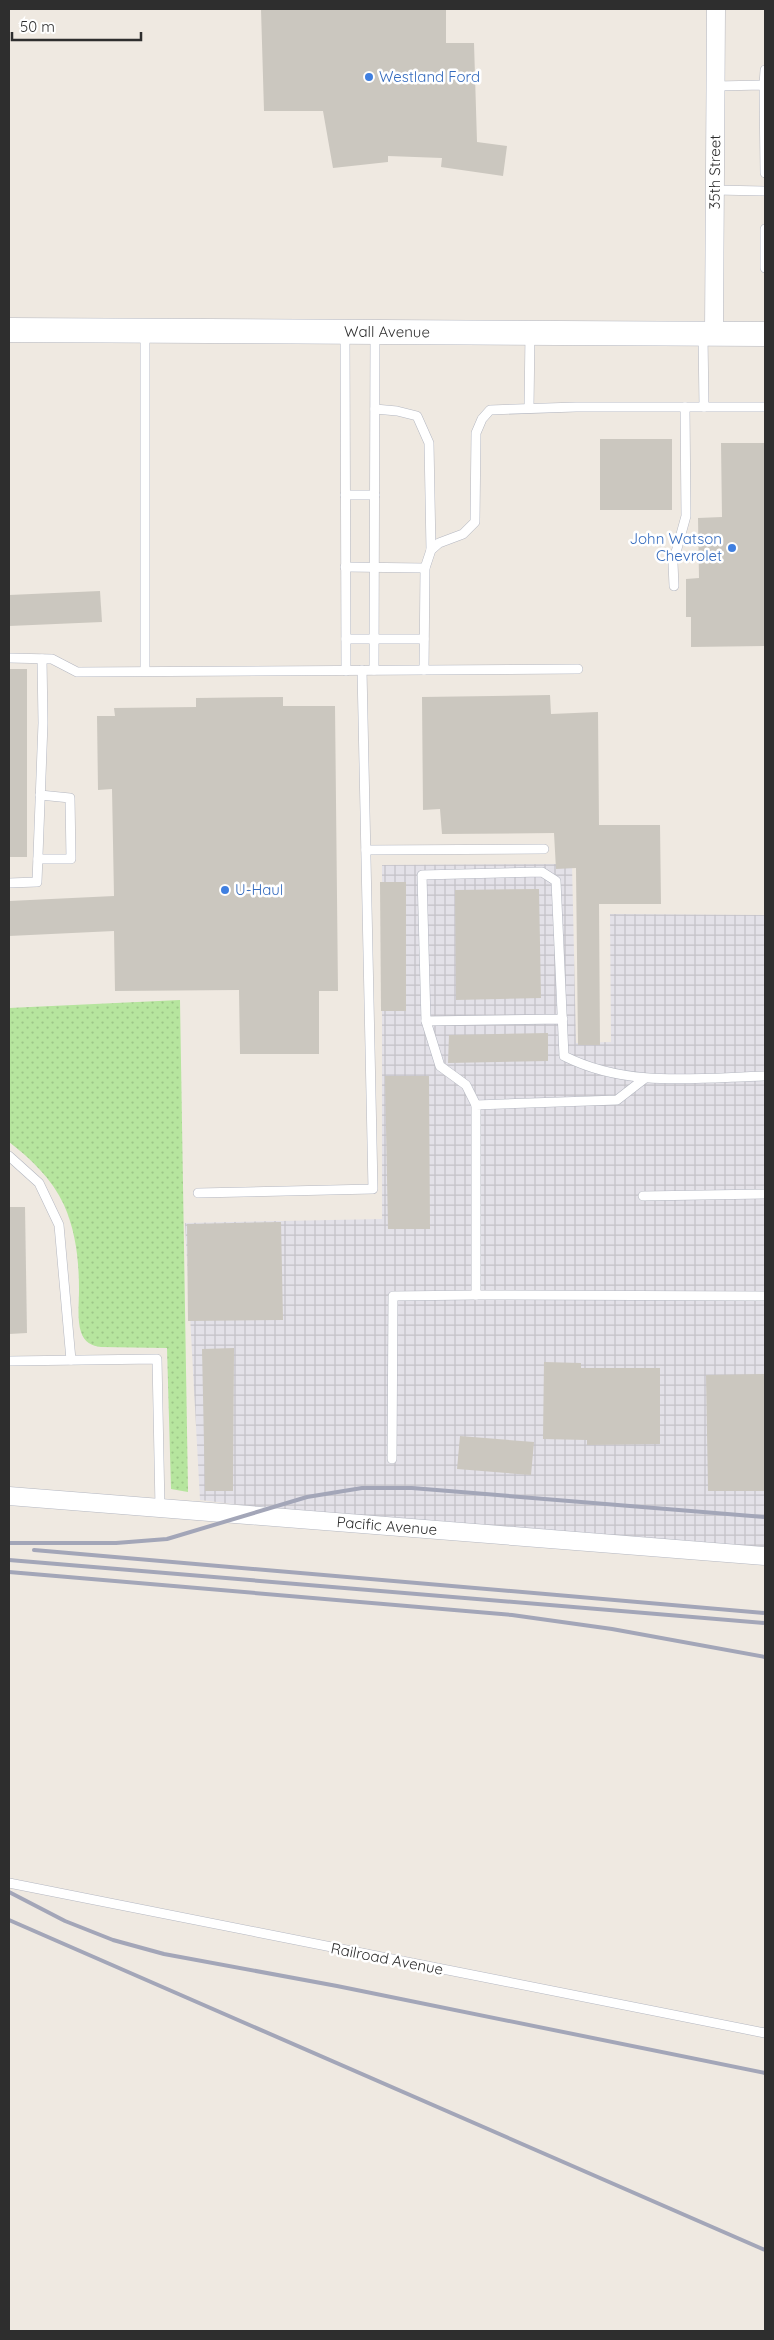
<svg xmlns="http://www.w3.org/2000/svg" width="774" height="2340" font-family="Quicksand,sans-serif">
  <defs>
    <pattern id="industrial-grid" width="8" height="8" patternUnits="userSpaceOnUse" patternTransform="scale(1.25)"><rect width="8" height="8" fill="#e3e1e8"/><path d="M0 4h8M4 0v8" fill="none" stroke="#c3c1c7"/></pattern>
    <pattern id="grass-dots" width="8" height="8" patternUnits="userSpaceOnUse" patternTransform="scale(1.25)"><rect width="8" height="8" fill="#b6e59e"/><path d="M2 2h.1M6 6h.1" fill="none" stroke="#9dc588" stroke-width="1.8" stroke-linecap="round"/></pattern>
  </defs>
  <rect width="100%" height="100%" fill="#efe9e1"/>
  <!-- industrial -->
  <path fill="url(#industrial-grid)" d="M572 864 576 1043 611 1042 610 914 765 915V1551L282 1510 200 1500 185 1223 382 1219V865Z"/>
  <!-- grass -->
  <path fill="url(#grass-dots)" d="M180 1000 188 1492 171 1489 167 1348 101 1347C92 1346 84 1342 81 1332 77 1320 79 1303 79 1290 79 1261 76 1232 64 1205 52 1179 31 1159 9 1142V1008Z"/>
  <!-- building -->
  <g fill="#cbc7bf">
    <path d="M261 9H446V43H474L477 142 507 146 503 176 441 167 442 158 388 156V162L333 168 323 111H264Z"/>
    <rect x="600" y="439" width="72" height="71"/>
    <path d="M721 443H765V646L691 647V617H686V579L699 578 698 518 722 517Z"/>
    <path d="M100 591 102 622 9 626V595Z"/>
    <rect x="9" y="669" width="18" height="188"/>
    <path d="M550 695 551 714 598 712 599 825H660L661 904H599L600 1045H578L576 868 556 869 554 833 442 834 440 809 423 810 422 697Z"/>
    <path d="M283 697V706H335L338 991H319V1054H240L239 990 115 991 114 931 9 936V901L114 896 112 789 98 790 97 716H115L114 708 196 707V698Z"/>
    <path d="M380 882H406V1011H381Z"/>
    <path d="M539 889 541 998 456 1000 455 890Z"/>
    <path d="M548 1033V1061L448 1063 449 1035Z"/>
    <path d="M385 1076H429L430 1229H388Z"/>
    <path d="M9 1207H25L27 1333 9 1334Z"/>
    <path d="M281 1222 283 1320 188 1321 187 1224Z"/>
    <path d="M234 1348 233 1491H205L202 1349Z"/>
    <path d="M544 1362 581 1363V1368H660V1444L587 1445V1440L543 1439Z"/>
    <path d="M765 1374V1491H708L706 1375Z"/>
    <path d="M460 1436 534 1442 531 1475 457 1469Z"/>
  </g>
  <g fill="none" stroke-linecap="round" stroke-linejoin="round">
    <defs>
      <g id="lane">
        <path d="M764 85 765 70"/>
        <path d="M716 86 764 85 765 173"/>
        <path d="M715 190 765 191"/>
        <path d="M765 229V268"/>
        <path d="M345 332 346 671"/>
        <path d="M703 335 704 407"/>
        <path d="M529 408 530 333"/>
        <path d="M375 409 397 411 417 416 429 443 431 550"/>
        <path d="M345 495H375"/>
        <path d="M345 567 425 568"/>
        <path d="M674 586 673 563 686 516 685 407"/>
        <path d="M346 639H424"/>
        <path d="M9 658 52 659 77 672 578 669"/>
        <path d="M374 670 375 333"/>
        <path d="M424 670 425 568 431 550 439 543 463 534 475 522 476 433 482 419 490 410 576 407H765"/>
        <path d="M145 671V332"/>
        <path d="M366 850 544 849"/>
        <path d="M38 859H71L70 798 40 795"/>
        <path d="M9 883 37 882 43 723 42 659"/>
        <path d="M563 1019 426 1021 422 875 542 872 556 881 564 1056C627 1088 696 1078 765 1076"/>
        <path d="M426 1021 440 1066 466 1085 476 1105"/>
        <path d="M644 1079 617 1100 476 1105V1295L765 1296"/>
        <path d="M9 1156 39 1183 59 1225 71 1360"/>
        <path d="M198 1193 373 1189 362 670"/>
        <path d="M643 1196 765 1194"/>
        <path d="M9 1361 157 1359 160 1508"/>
        <path d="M392 1459 393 1296 476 1295"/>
        <path d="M9 1883 765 2033"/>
      </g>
      <g id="street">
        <path id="s1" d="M714 334 716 9"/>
        <path id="s2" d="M9 1496 765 1556"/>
      </g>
      <g id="secondary">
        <path id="s3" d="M9 330 765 334"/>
      </g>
    </defs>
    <!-- lane casing -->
    <use href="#lane" stroke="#b4b7c1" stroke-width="10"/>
    <!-- street casing -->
    <use href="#street" stroke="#b4b7c1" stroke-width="19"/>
    <!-- secondary casing -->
    <use href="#secondary" stroke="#b4b7c1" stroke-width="25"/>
    <!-- lane -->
    <use href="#lane" stroke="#fff" stroke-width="9"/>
    <!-- street -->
    <use href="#street" stroke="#fff" stroke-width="18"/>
    <!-- secondary -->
    <use href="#secondary" stroke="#fff" stroke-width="24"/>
    <!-- rail -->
    <g stroke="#a3a6b8" stroke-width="4">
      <path d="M9 1543H116L167 1539 307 1497 362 1488H412L765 1517"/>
      <path d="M34 1550 765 1613"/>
      <path d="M9 1560 765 1623"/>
      <path d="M9 1572 512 1615 612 1629 765 1657"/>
      <path d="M9 1892 65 1921 113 1940 164 1954 337 1986 765 2073"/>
      <path d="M9 1920 765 2250"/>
    </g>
  </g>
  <!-- markers -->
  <g fill="#3f7fe0" stroke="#fff" stroke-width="2">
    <circle cx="369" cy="77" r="5"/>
    <circle cx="732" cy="548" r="5"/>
    <circle cx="225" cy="890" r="5"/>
  </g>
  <g text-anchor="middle" stroke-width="5" stroke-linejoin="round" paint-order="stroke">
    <!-- shop labels -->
    <g font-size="15" fill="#366cbe" stroke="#fff" text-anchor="start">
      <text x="379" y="82">Westland Ford</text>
      <text x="722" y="544" text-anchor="end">John Watson<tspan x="722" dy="17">Chevrolet</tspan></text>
      <text x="235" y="895">U-Haul</text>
    </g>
    <!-- street labels -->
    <g font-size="15" fill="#2e2e2e" stroke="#fff">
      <text dy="5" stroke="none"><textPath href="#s1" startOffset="162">35th Street</textPath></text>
      <text dy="5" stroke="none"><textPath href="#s3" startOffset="378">Wall Avenue</textPath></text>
      <text dy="5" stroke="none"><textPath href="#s2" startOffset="379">Pacific Avenue</textPath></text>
      <text transform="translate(387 1959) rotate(11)" y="5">Railroad Avenue</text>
    </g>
  </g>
  <!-- border -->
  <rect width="774" height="2340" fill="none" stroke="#2e2e2e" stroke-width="20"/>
  <!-- scale -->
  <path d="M12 32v8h129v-8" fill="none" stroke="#2e2e2e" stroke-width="2.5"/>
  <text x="20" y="32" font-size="15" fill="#2e2e2e" stroke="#ffffff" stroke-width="4" paint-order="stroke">50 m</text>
</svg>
